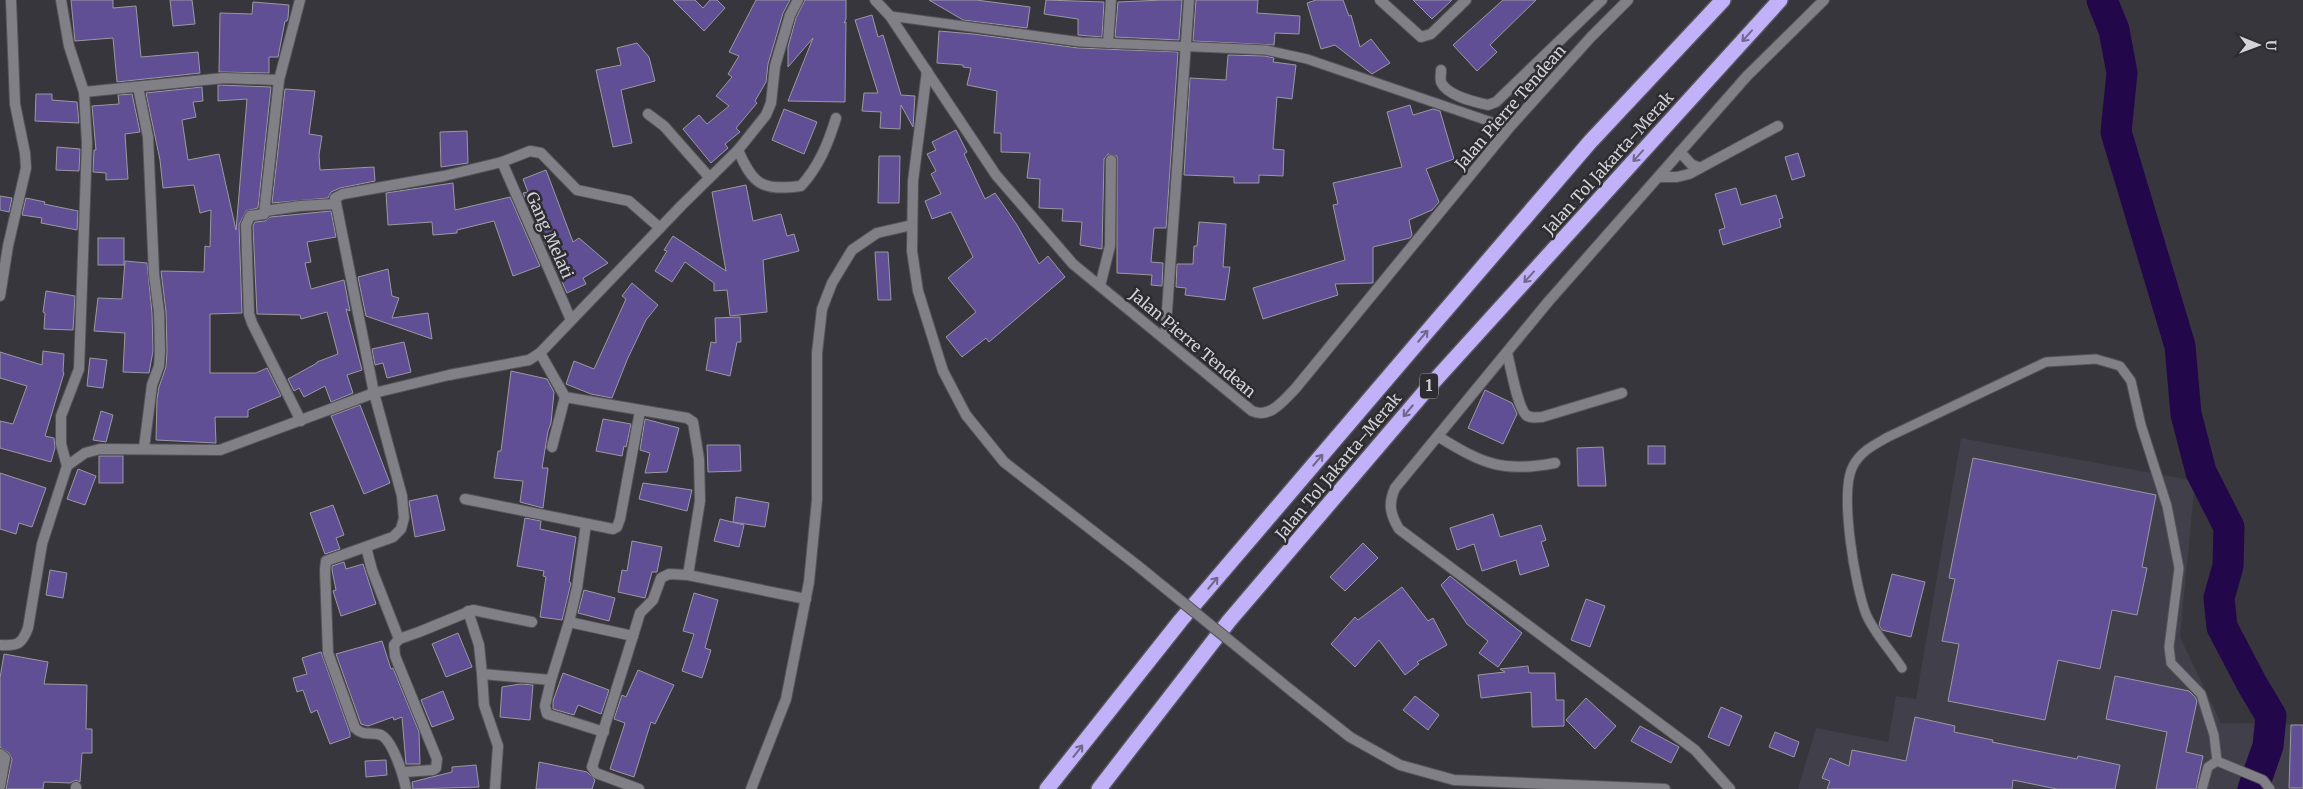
<svg xmlns="http://www.w3.org/2000/svg" width="2303" height="789" font-family="Merriweather,serif">
  <rect width="100%" height="100%" fill="#37363c"/>
  <!-- built -->
  <path fill="#413f4a" d="M1961 438 2195 481 2180 637 2221 723 2303 724V789H1798L1816 728 1888 742 1896 696 1916 699Z"/>
  <g fill="none" stroke-linecap="round" stroke-linejoin="round">
    <!-- river -->
    <path stroke="#22074b" stroke-width="31" d="M2102 0 2114 30 2122 73 2116 132 2180 346 2186 414 2201 472 2229 527 2228 566 2219 598 2222 627 2252 684 2271 716 2268 746 2253 789"/>
  </g>
  <!-- building -->
  <g fill="#614f96" stroke="#9a99a0">
    <path d="M71 0H113V8L136 6 141 57 198 52 200 73 117 82 113 38 75 41Z"/>
    <path d="M170 0H192L195 24 173 26Z"/>
    <path d="M673 0H695L703 8 710 0H717L725 8 704 31Z"/>
    <path d="M756 0H790L783 13 768 64 766 82 755 101 757 103 736 128 740 132 725 144 728 148 711 163 683 129 699 115 707 124 729 106 716 96 732 77 728 74 739 56 729 52Z"/>
    <path d="M805 0H846V19L844 23 846 22 845 102 788 101 813 38 788 67V47L796 18Z"/>
    <path d="M929 0H976L1030 7 1027 28 963 20Z"/>
    <path d="M1046 0 1104 2 1102 37 1078 35V19L1044 14Z"/>
    <path d="M1163 0H1182L1179 40 1115 37 1118 2Z"/>
    <path d="M1196 0H1258L1257 13 1300 16 1299 34 1275 33 1274 45 1193 41Z"/>
    <path d="M1316 0H1343L1349 16 1351 15 1360 47 1371 39 1390 63 1372 74 1335 45 1321 49 1307 3Z"/>
    <path d="M1413 0H1452L1432 19Z"/>
    <path d="M1503 0H1536L1490 45 1497 52 1477 71 1453 45Z"/>
    <path d="M253 2 289 5 288 18 287 21H285L278 57H269V73L219 72 220 13 252 14Z"/>
    <path d="M872 15 878 37 883 35 901 95 915 96 913 127 901 105 900 129 880 128 881 112 862 111 864 93H878L855 20Z"/>
    <path d="M939 31 973 34 1078 48 1178 52 1166 228H1154L1151 262 1163 263 1162 286 1151 285 1152 275 1117 273V156L1108 154 1104 159 1102 249 1080 245 1082 222 1062 221 1063 209 1039 208 1040 179 1027 178 1030 153 1001 152V133H994L997 91 967 85 971 68 963 67V65L937 63Z"/>
    <path d="M637 43 649 57 655 81 621 90 632 143 613 147 596 70 621 65 617 48Z"/>
    <path d="M1228 55 1265 56 1274 58 1273 62 1296 65 1292 99 1277 97 1273 149 1284 150 1283 176 1259 175V183H1234V177L1184 175 1190 78 1226 80Z"/>
    <path d="M218 85 271 87 258 208 246 211 239 225 242 313 210 314V373H256L267 368 281 396 248 410V417H215L216 443 156 440 157 399 159 387 166 367 167 351 166 312 161 271 204 272 205 246 210 247 211 210 200 213 194 185 163 188 160 160 146 93 202 87 203 101 193 102 196 117 182 120 188 160 219 154 236 230 247 99 218 101Z"/>
    <path d="M285 89 315 91 309 134 322 136 319 155 320 170 374 167 375 181 340 188 331 192 328 198 272 203Z"/>
    <path d="M36 94H52V100L77 102 79 123 35 121Z"/>
    <path d="M132 94 140 132 125 134 128 179 106 180V173L93 172 94 150H96L92 106 119 104 118 95Z"/>
    <path d="M1410 105 1413 115 1433 109 1440 111 1454 159 1426 169 1439 202 1432 210 1409 220 1412 235 1410 238 1373 247V283L1335 284 1338 295 1263 319 1253 288 1345 260 1333 205 1338 204 1333 183 1402 167 1387 112Z"/>
    <path d="M784 109 817 122 804 154 772 140Z"/>
    <path d="M956 130 967 152 964 154 985 199 995 193 1017 225 1039 264 1048 256 1065 277 989 342 986 338 962 357 946 337 976 312 948 278 973 257 951 212 932 219 925 201 941 194 931 174 936 171 927 154 936 150 932 142Z"/>
    <path d="M467 131 468 163 441 167 440 132Z"/>
    <path d="M57 147 80 149 79 171 56 170Z"/>
    <path d="M1798 153 1805 176 1792 180 1785 157Z"/>
    <path d="M879 156H900L899 203H878Z"/>
    <path d="M546 170 573 242 579 238 608 263 583 278 586 284 567 293 523 193 528 192 523 179Z"/>
    <path d="M453 183 455 210 510 197 540 266 513 276 494 221 457 230V233L433 235 432 222 388 225 386 193Z"/>
    <path d="M746 185 753 221 781 214 787 236 794 234 799 251 763 260 767 312 730 316 727 290 714 291V283L685 262 672 282 655 271 667 251 664 250 673 236 726 271 712 192Z"/>
    <path d="M1736 188 1741 205 1776 195 1783 218 1779 219 1781 227 1723 245 1719 230 1725 228 1715 194Z"/>
    <path d="M0 196 12 198 9 212 0 210Z"/>
    <path d="M26 198 45 202 44 204 78 211 77 230 41 223 42 218 22 215Z"/>
    <path d="M331 211 336 237 307 242 311 262 305 263 311 289 344 280 350 311 346 309 362 370 347 375 353 393 331 402 325 386 304 397 299 388 294 391 288 379 317 363V362L338 354 327 312 301 319 300 315 257 314 253 226 255 222 265 221 270 217Z"/>
    <path d="M1199 222 1226 224 1223 267H1230L1225 300 1185 295 1186 288 1176 287 1177 264H1193L1194 246H1197Z"/>
    <rect x="98" y="238" width="26" height="27"/>
    <path d="M875 252H888L891 300H878Z"/>
    <path d="M125 261 147 263 152 313 153 351 149 373 123 372 125 333 94 331 98 298 122 299Z"/>
    <path d="M388 269 392 296 399 298 392 318 428 313 432 339 366 316 358 277Z"/>
    <path d="M632 283 658 305 646 320 627 360 612 398 591 394 566 384 574 361 594 369 626 299 622 296Z"/>
    <path d="M46 291 75 296 73 330 44 329 45 313 43 312Z"/>
    <path d="M740 317 741 342H737L730 376 706 370 711 342 716 343 715 318Z"/>
    <path d="M404 342 411 372 387 378 383 363 375 365 372 349Z"/>
    <path d="M43 351 64 354 63 372 64 373 45 436 54 438 55 448 51 462 0 448V421L13 424 27 386 0 378V352L42 365Z"/>
    <path d="M90 358 107 360 103 388 87 386Z"/>
    <path d="M511 371 547 379 554 392 551 423 548 431 542 468H548L543 508 520 502 523 481 494 478 498 451H501Z"/>
    <path d="M1485 390 1512 403 1517 414 1503 444 1468 428Z"/>
    <path d="M360 405 390 483 364 494 331 416Z"/>
    <path d="M101 411 113 415 106 442 93 440Z"/>
    <path d="M603 419 631 424 626 447 624 446 622 456 596 451Z"/>
    <path d="M645 419 679 428 667 472 645 473 650 453 640 450Z"/>
    <path d="M707 445H740L741 471 708 472Z"/>
    <rect x="1648" y="446" width="17" height="18"/>
    <path d="M1603 447 1606 486H1578L1577 448Z"/>
    <rect x="99" y="456" width="24" height="27"/>
    <path d="M1973 458 2156 495 2142 567 2147 568 2137 615 2112 610 2100 669 2058 660 2045 720 1948 701 1959 644 1942 641 1955 579 1949 578Z"/>
    <path d="M78 469 96 476 85 505 67 499Z"/>
    <path d="M0 473 46 488 32 527 19 523 16 534 0 529Z"/>
    <path d="M643 483 692 490 687 511 639 499Z"/>
    <path d="M437 495 445 530 415 537 409 501Z"/>
    <path d="M736 497 769 503 765 527 733 522Z"/>
    <path d="M333 505 344 535 336 538 340 549 325 554 310 513Z"/>
    <path d="M1493 514 1500 537 1541 525 1546 540 1541 542 1549 566 1520 575 1516 560 1482 571 1474 544 1457 550 1450 528Z"/>
    <path d="M525 518 541 521 540 529 576 537 569 582 571 583 570 587 562 620 540 617 546 577 543 576 544 571 517 566Z"/>
    <path d="M720 519 744 525 739 547 714 541Z"/>
    <path d="M632 541 662 547 657 572H652L645 598 618 592 622 570 627 571Z"/>
    <path d="M1363 543 1378 558 1345 591 1330 577Z"/>
    <path d="M344 562 346 569 363 564 376 604 341 616 333 591 336 590 332 570V566Z"/>
    <path d="M50 570 67 573 63 598 46 595Z"/>
    <path d="M1892 574 1925 582 1911 637 1882 630 1879 625Z"/>
    <path d="M1450 576 1522 633 1498 667 1479 653 1488 641 1467 624 1441 585Z"/>
    <path d="M1402 587 1428 621 1433 618 1447 645 1417 662 1419 664 1405 675 1379 640 1355 667 1331 644 1355 617 1358 620Z"/>
    <path d="M584 590 615 598 609 621 578 613Z"/>
    <path d="M694 593 718 600 705 648 711 650 702 678 682 671 694 634 683 631Z"/>
    <path d="M1586 599 1605 606 1590 647 1571 640Z"/>
    <path d="M458 633 472 667 446 677 432 644Z"/>
    <path d="M382 641 391 669 393 668 419 732 420 764H406L402 717 394 720 393 717 368 726 361 724 336 654Z"/>
    <path d="M321 652 350 733V737L330 744 317 710 311 713 303 690 297 692 293 678 307 674 302 658Z"/>
    <path d="M4 654 48 662 44 684 87 685 86 729H92V753H82L80 782 76 780 70 783 44 782 43 789H6L12 759 9 753 0 747V678Z"/>
    <path d="M1528 666 1529 673H1555L1556 700H1564V726L1532 727 1531 692 1481 698 1478 675 1505 672 1500 669Z"/>
    <path d="M638 670 674 685 655 724 651 722 634 777 610 769 625 723 614 719 622 695 626 697Z"/>
    <path d="M563 673 609 690 601 714 578 705 574 715 553 709V701Z"/>
    <path d="M2115 676 2189 691 2195 697 2197 701 2186 752 2203 756 2196 789H2156L2167 732 2106 719Z"/>
    <path d="M520 684 533 685 530 720 500 717 502 687Z"/>
    <path d="M443 691 454 719 432 727 421 700Z"/>
    <path d="M1415 696 1439 715 1428 730 1403 710Z"/>
    <path d="M1586 698 1616 726 1595 749 1566 720Z"/>
    <path d="M1721 707 1742 716 1729 746 1708 737Z"/>
    <path d="M1915 717 1955 726 1954 732 1993 740 1992 742 2077 759 2078 756 2120 765 2115 789H2057L2013 780 2012 789H1827L1830 781 1822 778 1830 758 1849 766 1852 750 1906 761Z"/>
    <path d="M2291 725H2303V788H2289Z"/>
    <path d="M1640 726 1679 747 1671 763 1631 741Z"/>
    <path d="M1775 732 1799 742 1794 757 1769 747Z"/>
    <path d="M386 760 387 775 366 777 365 761Z"/>
    <path d="M539 762 587 772 595 780 592 789H536Z"/>
    <path d="M476 765 479 787 413 789 412 782 452 772V767Z"/>
  </g>
  <g fill="none" stroke-linecap="round" stroke-linejoin="round">
    <defs>
      <g id="service">
        <path d="M890 16 1081 42 1266 50 1307 59 1509 128"/>
        <path d="M1902 668C1891 651 1874 633 1866 614 1855 586 1839 492 1853 466 1861 451 1874 445 1888 437L2046 362 2096 359 2120 366 2131 381 2141 425 2167 506 2179 568 2169 647 2171 663 2201 694 2214 735 2217 761"/>
        <path d="M2202 789 2208 767 2217 761 2263 780 2270 789"/>
      </g>
      <g id="minor">
        <path d="M300 0 279 80 264 214 250 216 246 225 249 314 252 323 301 421"/>
        <path d="M1380 0 1421 37 1431 34 1466 0"/>
        <path d="M1108 43 1111 0"/>
        <path d="M1441 70C1441 74 1440 79 1441 82 1447 96 1475 102 1488 105L1496 102 1602 0"/>
        <path d="M927 71 913 181 912 251 918 291 943 371 966 415 1004 462 1138 566"/>
        <path d="M138 87 148 137 154 274 159 312 160 351 159 366 152 385 144 448"/>
        <path d="M84 92 224 78 279 80"/>
        <path d="M648 114 664 126 709 177"/>
        <path d="M738 150C753 185 762 191 801 186 819 166 828 144 836 118"/>
        <path d="M1680 152 1691 164 1700 168"/>
        <path d="M502 162 571 320"/>
        <path d="M1659 177H1677L1689 174 1778 126"/>
        <path d="M265 211 300 206 336 204"/>
        <path d="M1100 286 1110 246 1111 160"/>
        <path d="M0 296 8 246 26 168 25 153 15 104 11 0"/>
        <path d="M1165 339 1189 0"/>
        <path d="M540 353 565 397 687 418 693 422 699 459 700 501 688 575"/>
        <path d="M1507 353C1511 367 1517 406 1526 415 1531 419 1536 417 1542 417L1622 393"/>
        <path d="M1439 437C1483 464 1503 473 1555 463"/>
        <path d="M552 447 565 397"/>
        <path d="M67 466 85 453 100 449 220 450 374 393 449 375 529 360 540 353 682 205 738 150 766 115 771 103 775 66 790 15 798 0"/>
        <path d="M465 499 613 529 617 527 620 519 640 411"/>
        <path d="M366 547 372 570 399 639 419 632 473 610 532 622"/>
        <path d="M468 611 479 645 482 674 551 680 569 622 577 588 586 524"/>
        <path d="M569 622 633 636 640 613 653 600 661 578 669 574 688 575 806 599"/>
        <path d="M633 636 592 767 596 773 639 789"/>
        <path d="M399 639 394 645 395 656 437 759 436 768 433 770 404 772"/>
        <path d="M0 645C18 646 22 644 28 628L42 544 67 466 61 444V416L79 369 87 143 84 92 69 46 61 0"/>
        <path d="M482 674 484 705 498 746 495 789"/>
        <path d="M551 680 545 706 547 714 604 732"/>
        <path d="M1293 692 1350 737 1400 765 1454 780 1665 789"/>
        <path d="M0 754 5 758 0 786"/>
        <path d="M76 789V787"/>
        <path d="M406 789C404 777 393 741 381 735 371 731 364 737 355 728L328 653 325 570 326 561 393 537 401 529 404 518 402 496 374 393 335 198 343 194 444 176 502 162 530 151 541 153 577 190 629 201 660 228"/>
        <path d="M751 789 786 699 809 582 817 500V353L822 309 832 283 852 250 877 233 912 225"/>
        <path d="M1730 789 1695 750 1399 529C1390 514 1388 504 1395 488L1548 302 1747 76 1824 0"/>
      </g>
      <path id="tertiary" d="M875 0 890 16 996 175 1073 264 1252 411C1270 419 1283 401 1295 389L1509 128 1591 37 1628 0"/>
      <g id="motorway">
        <path d="M1047 789 1181 620 1426 333 1590 142 1723 0"/>
        <path d="M1099 789 1229 621 1427 389 1780 0"/>
      </g>
    </defs>
    <!-- service casing -->
    <use href="#service" stroke="#545359" stroke-width="11"/>
    <!-- minor casing -->
    <use href="#minor" stroke="#545359" stroke-width="12"/>
    <!-- tertiary casing -->
    <use href="#tertiary" stroke="#545359" stroke-width="12"/>
    <!-- motorway casing -->
    <use href="#motorway" stroke="#545359" stroke-width="18"/>
    <!-- service -->
    <use href="#service" stroke="#818087" stroke-width="9"/>
    <!-- minor -->
    <use href="#minor" stroke="#818087" stroke-width="10"/>
    <!-- tertiary -->
    <use href="#tertiary" stroke="#818087" stroke-width="10"/>
    <!-- motorway -->
    <use href="#motorway" stroke="#c0b1f8" stroke-width="15"/>
    <defs>
      <path id="minor-bridge" d="M1138 566 1293 692"/>
    </defs>
    <!-- minor-bridge casing -->
    <use href="#minor-bridge" stroke="#545359" stroke-width="12" stroke-linecap="butt"/>
    <!-- minor-bridge -->
    <use href="#minor-bridge" stroke="#818087" stroke-width="10"/>
  </g>
  <!-- one-way arrows -->
  <defs><path id="oneway-shaft" d="M-6 0H5M1.5-3L5.5 0L1.5 3" fill="none" stroke-width="1.6" stroke-linecap="round" stroke-linejoin="round" transform="scale(1.25)"/></defs>
  <g stroke="#6f688b">
    <use href="#oneway-shaft" transform="translate(1747 36) rotate(132)"/>
    <use href="#oneway-shaft" transform="translate(1638 156) rotate(132)"/>
    <use href="#oneway-shaft" transform="translate(1529 277) rotate(132)"/>
    <use href="#oneway-shaft" transform="translate(1423 336) rotate(-50)"/>
    <use href="#oneway-shaft" transform="translate(1408 411) rotate(130)"/>
    <use href="#oneway-shaft" transform="translate(1318 460) rotate(-50)"/>
    <use href="#oneway-shaft" transform="translate(1213 583) rotate(-50)"/>
    <use href="#oneway-shaft" transform="translate(1078 751) rotate(-52)"/>
  </g>
  <g text-anchor="middle" stroke-width="5" stroke-linejoin="round" paint-order="stroke">
    <!-- shield labels -->
    <rect fill="#2d2c31" stroke="#a1a0a4" stroke-width="1" x="1420" y="373.5" width="18" height="25" rx="4"/>
    <g font-size="15" font-weight="bold" fill="#d3d2d6">
      <text x="1429" y="391">1</text>
    </g>
    <!-- street labels -->
    <g font-size="16" fill="#d3d2d6" stroke="#2d2c31">
      <text transform="translate(1510 107) rotate(-49)" y="6">Jalan Pierre Tendean</text>
      <text transform="translate(1608 163) rotate(-48)" y="6">Jalan Tol Jakarta–Merak</text>
      <text transform="translate(550 235) rotate(66)" y="6">Gang Melati</text>
      <text transform="translate(1193 343) rotate(40)" y="6">Jalan Pierre Tendean</text>
      <text transform="translate(1338 466) rotate(-50)" y="6">Jalan Tol Jakarta–Merak</text>
    </g>
  </g>
  <!-- north arrow -->
  <g transform="translate(2258 45) rotate(91)" stroke="#2d2c31" stroke-width="4" paint-order="stroke">
  <path d="M0-4L9 19L0 12L-9 19Z" fill="#d3d2d6"/>
  <text y="-8" font-size="14" font-weight="bold" text-anchor="middle" fill="#d3d2d6">U</text>
  </g>
</svg>
